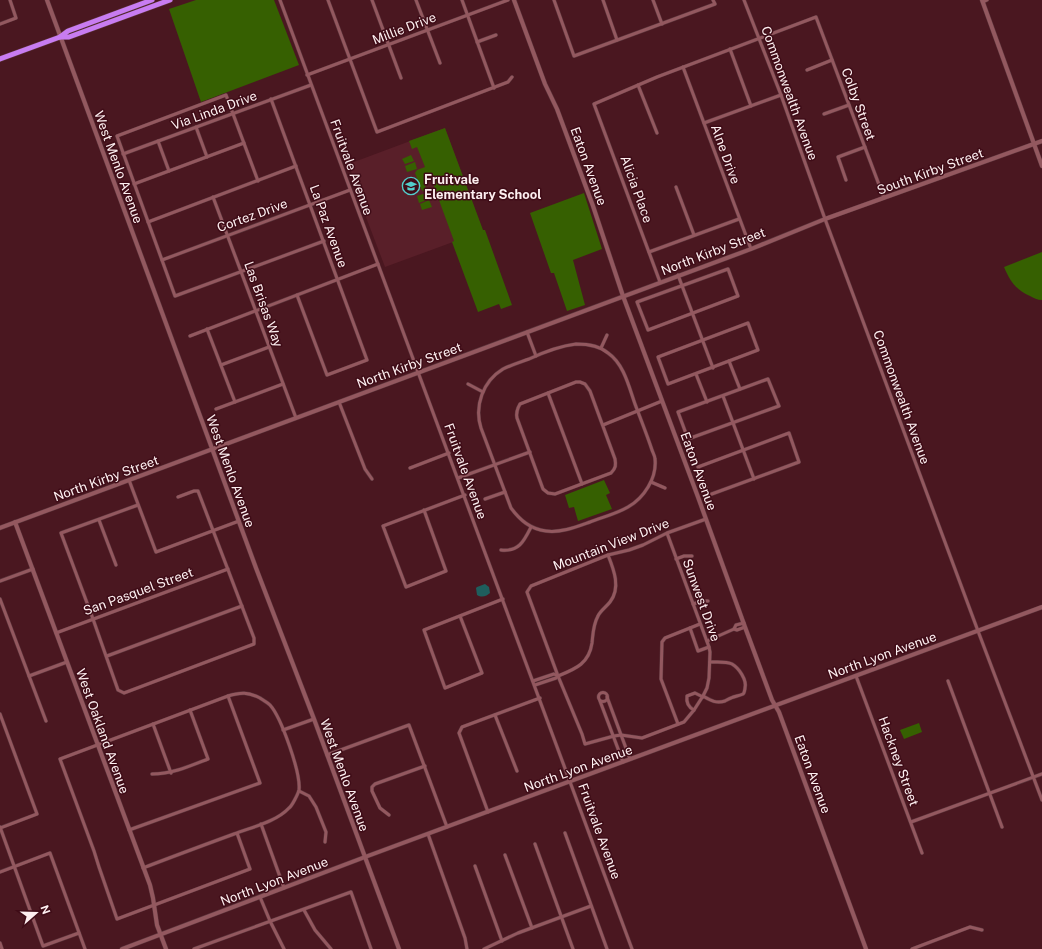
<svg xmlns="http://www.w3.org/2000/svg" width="1042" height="949" font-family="'Public Sans',sans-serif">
  <rect width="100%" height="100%" fill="#4a1720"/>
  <!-- built -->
  <path fill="#591f29" d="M445 128 483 231 385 267 361 204 362 200 351 171 346 165Z"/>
  <!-- green -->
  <g fill="#366001">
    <path d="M196 0H274L299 65 201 102 169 9Z"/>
    <path d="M445 128 483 230H485L512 305 501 309 499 304 478 312 452 242 454 241 429 173 425 175 426 180 424 183 427 191 424 192 421 189 415 173 417 170 425 167 417 147 412 149 409 141Z"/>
    <path d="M411 155 414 161 405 164 402 159Z"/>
    <path d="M415 162 417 169 407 172 405 166Z"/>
    <path d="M426 193 429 199 419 203 417 196Z"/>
    <path d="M584 193 602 249 573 260 585 305 567 311 554 273H551L530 213Z"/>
    <path d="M429 200 432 207 422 210 420 204Z"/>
    <path d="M1042 252V300C1037 300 1034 298 1030 296 1015 289 1010 281 1004 267Z"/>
    <path d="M604 480 610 493 606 495 612 509 578 521 574 507 569 508 565 495Z"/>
    <path d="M919 723 922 732 904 739 900 730Z"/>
  </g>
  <!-- water -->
  <path fill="#1f5e5d" d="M485 584 489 587 490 593C487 596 482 598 477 595L476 588 477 587Z"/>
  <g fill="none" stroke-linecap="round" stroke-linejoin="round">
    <defs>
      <g id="street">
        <path d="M280 0 632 949"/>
        <path d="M328 0 377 132 508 82 512 77"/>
        <path d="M372 0 401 78"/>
        <path d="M416 0 440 63"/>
        <path d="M462 0 494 88"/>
        <path d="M554 0 574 56 715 4 713 0"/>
        <path d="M603 0 617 40"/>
        <path d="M653 0 662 24"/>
        <path d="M744 0 781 95 825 219 978 631 1042 800"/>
        <path d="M983 2 987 0"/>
        <path d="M0 24 16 18 10 0"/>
        <path d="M477 42 496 35"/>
        <path d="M730 49 751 106"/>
        <path d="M683 67 751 249"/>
        <path d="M807 70 832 60"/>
        <path d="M307 75 508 0"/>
        <path d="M638 85 657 133"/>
        <path d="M271 99 367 360 327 375 297 295"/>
        <path d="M824 114 849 105"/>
        <path d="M704 123 781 95"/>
        <path d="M196 127 207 157"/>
        <path d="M158 141 169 171"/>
        <path d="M123 154 311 85"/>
        <path d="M846 180 838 157 865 147"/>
        <path d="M258 181 226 95 117 136 175 296 324 241"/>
        <path d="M134 184 244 143"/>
        <path d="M676 187 694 235"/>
        <path d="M213 197 296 418"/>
        <path d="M148 222 296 166"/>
        <path d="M649 252 739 219"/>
        <path d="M162 260 350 190"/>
        <path d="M728 269 738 296 648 330 637 302Z"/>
        <path d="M678 275 713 368"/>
        <path d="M660 282 594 104 657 77 816 17 884 198"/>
        <path d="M748 323 758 350 668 384 658 357Z"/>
        <path d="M207 329 235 402"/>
        <path d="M527 332 536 356"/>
        <path d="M190 336 378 264"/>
        <path d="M576 344C587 344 600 346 608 353 624 364 629 387 635 404 641 420 647 435 652 450 653 453 655 456 655 459 657 478 644 498 628 507 616 514 603 517 590 522 576 527 561 533 546 531 530 529 520 520 511 508L481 428C474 406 483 381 503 369 511 365 521 362 529 359 544 352 560 346 576 344Z"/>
        <path d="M601 348 607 335"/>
        <path d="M729 361 740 389"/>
        <path d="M221 365 269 347"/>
        <path d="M696 374 707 402"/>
        <path d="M768 379 779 406 688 439 678 412Z"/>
        <path d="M576 382H580L585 384 590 391 615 459C616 465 616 468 611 473L555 494 548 493 543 489 517 418C516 413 517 409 520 404Z"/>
        <path d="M468 384 483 392"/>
        <path d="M548 393 582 484"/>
        <path d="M723 396 754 479"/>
        <path d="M339 402 365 469 372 479"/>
        <path d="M216 409 283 384"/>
        <path d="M603 425 662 401"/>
        <path d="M789 433 799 462 709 495 698 467Z"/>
        <path d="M410 468 449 453"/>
        <path d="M458 478 530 452"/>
        <path d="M129 480 156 552 239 521"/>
        <path d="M651 482 665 488"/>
        <path d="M485 499 505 492"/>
        <path d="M138 505 61 533 93 619 118 690 124 693 254 644V638L198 491H194L178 497"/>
        <path d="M424 510 446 571 406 587 383 526 465 495"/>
        <path d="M99 520 116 565"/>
        <path d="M667 533 709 647 710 652 709 678 707 688 703 696 694 710 684 722 642 738 621 735 614 736 585 744 582 734 558 676 527 592 531 586 608 555 629 550 643 545 667 533 706 519"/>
        <path d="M501 550C519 552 524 541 531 527"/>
        <path d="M676 559 684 556H692"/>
        <path d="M0 581 33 569"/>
        <path d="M0 599 46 721"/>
        <path d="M693 604 702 601H708"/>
        <path d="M460 616 482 673 445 688 424 630 503 599"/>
        <path d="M690 628 698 651 709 647"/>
        <path d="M734 629 737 630 745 627"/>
        <path d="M56 633 228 569"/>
        <path d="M707 641 734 629 736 625 744 623"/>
        <path d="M107 656 242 606"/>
        <path d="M29 676 67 662"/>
        <path d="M856 676 922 853"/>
        <path d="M533 681 554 674 558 676"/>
        <path d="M948 681 1002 827"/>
        <path d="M535 685 556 678 558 676C575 669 589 664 592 643 593 634 593 625 598 616 600 611 606 607 610 602 621 588 614 570 608 555"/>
        <circle cx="603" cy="697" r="4.5"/>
        <path d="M703 696C710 700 716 704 725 701 727 700 728 699 731 698 735 696 739 696 743 694 744 694 745 689 745 688 747 680 739 668 732 664 726 661 717 662 710 662"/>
        <path d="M607 697 630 759"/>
        <path d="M600 701 623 762"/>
        <path d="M694 710C688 707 686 703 687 696L695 693 703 697"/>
        <path d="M0 714 37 814 0 828"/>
        <path d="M495 715 517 771"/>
        <path d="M153 724 171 773"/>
        <path d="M678 724 661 679 662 642 665 638 700 624"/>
        <path d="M283 730 314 719"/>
        <path d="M327 755 409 725 447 827"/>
        <path d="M152 774C172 774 190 766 208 759L190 710"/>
        <path d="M299 791 309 796 316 807 326 832 325 842"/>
        <path d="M488 812 459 733 462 727 540 698"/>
        <path d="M389 815 380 808 372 791V787L375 784 425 766"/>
        <path d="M911 822 1042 774"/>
        <path d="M261 824 284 888"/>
        <path d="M0 827 43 946 79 933"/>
        <path d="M129 830 260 783 228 696"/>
        <path d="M565 833 607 949"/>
        <path d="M428 834 465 938 467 949"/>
        <path d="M535 844 573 949"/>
        <path d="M505 855 532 928"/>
        <path d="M475 866 502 941"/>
        <path d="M143 868C174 856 204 845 234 834 252 827 276 822 289 808 292 806 298 794 299 790 301 773 281 717 270 705 267 702 263 700 260 698 248 692 241 692 228 696L60 759 94 851 99 867 117 919 250 869 237 833"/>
        <path d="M0 872 50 853 85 949"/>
        <path d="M260 897 270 921 284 949"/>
        <path d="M304 910 315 930 331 949"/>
        <path d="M0 943 2 949"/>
        <path d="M194 949 351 892 371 949"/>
        <path d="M484 949 518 933 591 906"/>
        <path d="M912 949 970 927 982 930"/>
      </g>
      <g id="secondary">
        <path d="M47 0 256 568 314 719 399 949"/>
        <path d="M514 0 545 84 557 109 593 206 623 296 698 497 745 627 772 700 779 712 866 949"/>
        <path d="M982 0 1042 166"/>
        <path d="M15 522 150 885 153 898 157 925 166 949"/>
        <path d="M0 528 751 249 825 219 1042 141"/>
        <path d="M122 949 365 857 1042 607"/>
      </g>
      <g id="highway">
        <path d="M60 37H69L170 0"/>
        <path d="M0 59 60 37 68 31 152 0"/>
      </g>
    </defs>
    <!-- street casing -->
    <use href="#street" stroke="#5c353c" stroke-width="4"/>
    <!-- secondary casing -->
    <use href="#secondary" stroke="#5c353c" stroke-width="5"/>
    <!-- highway casing -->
    <use href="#highway" stroke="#5c353c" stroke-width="6"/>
    <!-- street -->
    <use href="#street" stroke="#93585f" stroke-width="3"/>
    <!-- secondary -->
    <use href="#secondary" stroke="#93585f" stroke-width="4"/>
    <!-- highway -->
    <use href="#highway" stroke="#c87cf1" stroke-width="5"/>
  </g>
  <!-- icons -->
  <defs>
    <symbol id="school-ring" viewBox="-11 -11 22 22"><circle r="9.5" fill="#3f0c17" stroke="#53cdca" stroke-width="1.5"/><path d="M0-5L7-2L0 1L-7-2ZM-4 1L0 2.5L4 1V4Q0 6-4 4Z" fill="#53cdca"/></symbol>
  </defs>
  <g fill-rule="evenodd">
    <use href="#school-ring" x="401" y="176" width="20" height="20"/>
  </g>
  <g text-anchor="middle" stroke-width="3" stroke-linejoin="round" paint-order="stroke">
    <!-- street labels -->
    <g font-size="13" fill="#fdeff0" stroke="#3f0c17">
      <text transform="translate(404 28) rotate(-21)" y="5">Millie Drive</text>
      <text transform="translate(790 93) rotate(70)" y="5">Commonwealth Avenue</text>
      <text transform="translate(859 104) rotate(70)" y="5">Colby Street</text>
      <text transform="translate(214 110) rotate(-20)" y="5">Via Linda Drive</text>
      <text transform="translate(726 154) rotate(70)" y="5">Alne Drive</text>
      <text transform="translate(589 166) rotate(70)" y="5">Eaton Avenue</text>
      <text transform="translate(119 167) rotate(70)" y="5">West Menlo Avenue</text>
      <text transform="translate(352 167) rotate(70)" y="5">Fruitvale Avenue</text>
      <text transform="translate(930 171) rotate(-20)" y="5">South Kirby Street</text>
      <text transform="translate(637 189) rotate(70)" y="5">Alicia Place</text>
      <text transform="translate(252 215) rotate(-20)" y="5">Cortez Drive</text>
      <text transform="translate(329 226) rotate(70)" y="5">La Paz Avenue</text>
      <text transform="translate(713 251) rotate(-21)" y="5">North Kirby Street</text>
      <text transform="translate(264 304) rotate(70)" y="5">Las Brisas Way</text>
      <text transform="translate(409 365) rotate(-20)" y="5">North Kirby Street</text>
      <text transform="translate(902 397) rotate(70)" y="5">Commonwealth Avenue</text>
      <text transform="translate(231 471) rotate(70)" y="5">West Menlo Avenue</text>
      <text transform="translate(466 471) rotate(70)" y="5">Fruitvale Avenue</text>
      <text transform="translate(699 471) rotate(70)" y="5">Eaton Avenue</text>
      <text transform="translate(106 478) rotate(-20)" y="5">North Kirby Street</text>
      <text transform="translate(611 544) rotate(-21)" y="5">Mountain View Drive</text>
      <text transform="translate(138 591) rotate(-20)" y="5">San Pasquel Street</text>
      <text transform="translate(702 600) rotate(70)" y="5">Sunwest Drive</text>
      <text transform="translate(882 655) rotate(-20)" y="5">North Lyon Avenue</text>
      <text transform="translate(103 731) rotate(70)" y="5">West Oakland Avenue</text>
      <text transform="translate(899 761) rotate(70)" y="5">Hackney Street</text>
      <text transform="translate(578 768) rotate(-20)" y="5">North Lyon Avenue</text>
      <text transform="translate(813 774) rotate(70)" y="5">Eaton Avenue</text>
      <text transform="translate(345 775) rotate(70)" y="5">West Menlo Avenue</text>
      <text transform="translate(600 831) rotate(70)" y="5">Fruitvale Avenue</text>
      <text transform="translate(274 881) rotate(-21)" y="5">North Lyon Avenue</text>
    </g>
    <!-- poi labels -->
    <g font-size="13" font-weight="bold" fill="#fdeff0" stroke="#3f0c17" text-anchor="start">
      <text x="424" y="184">Fruitvale<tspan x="424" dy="15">Elementary School</tspan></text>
    </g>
  </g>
  <!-- north arrow -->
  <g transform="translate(36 913) rotate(70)" stroke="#3f0c17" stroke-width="3" paint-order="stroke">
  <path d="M0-3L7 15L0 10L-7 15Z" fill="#fdeff0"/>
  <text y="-6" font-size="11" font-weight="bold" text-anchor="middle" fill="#fdeff0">N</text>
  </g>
</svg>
